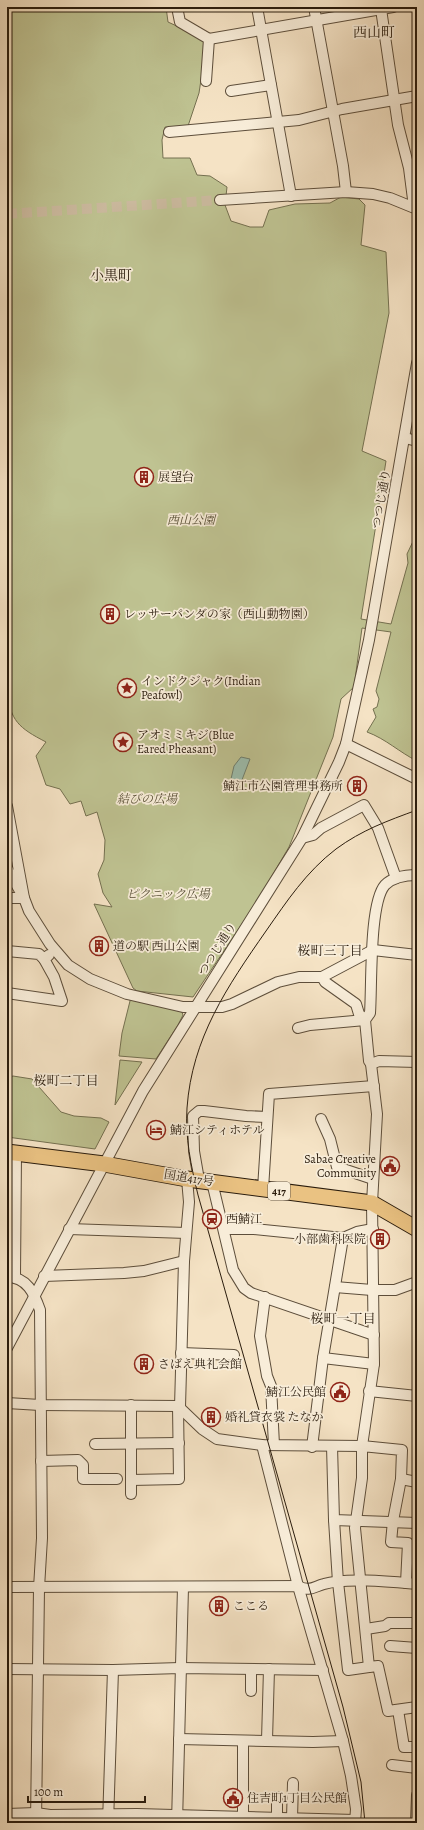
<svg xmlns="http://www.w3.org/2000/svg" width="424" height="1830" font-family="Alegreya,'Noto Serif JP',serif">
  <rect width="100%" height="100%" fill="#f5e3c5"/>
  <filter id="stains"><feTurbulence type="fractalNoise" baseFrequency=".005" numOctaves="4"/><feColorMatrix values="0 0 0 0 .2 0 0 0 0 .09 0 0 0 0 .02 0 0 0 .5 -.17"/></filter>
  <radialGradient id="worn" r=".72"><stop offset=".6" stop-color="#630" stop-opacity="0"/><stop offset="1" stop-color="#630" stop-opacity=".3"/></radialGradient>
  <!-- green -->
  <g fill="#bfc392" stroke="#747050">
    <path d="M7 7H166L168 22 207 40 199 93 188 126 165 127 162 140 163 158H190L197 175 210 176 227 187 225 205 231 221 250 227H263L269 210 295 204 330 203 341 197 359 199 365 205 361 245 386 252 389 313 362 451 386 461 361 619 391 624 408 563 407 554 417 533V761C399 752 386 739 367 732L376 717 373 709 377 707 379 699 376 691 391 632 362 628 354 687 341 699 333 737 289 847 256 903 193 997 137 991 133 988 94 904 112 907 103 893 98 874 104 860 105 840 97 812 86 816 81 801 70 804 60 789 46 785 36 756 46 742C19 728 10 721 7 690Z"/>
    <path d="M131 997 182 1012 183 1015 178 1025 156 1059 119 1056 122 1033Z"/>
    <path d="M120 1060 142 1062 115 1105Z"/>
    <path d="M13 1076 32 1079 61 1112 74 1116 101 1118 109 1122 95 1149 7 1137V1078Z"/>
  </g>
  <!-- water -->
  <path fill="#9dbfaf" stroke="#6f7e6e" d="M241 757 250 759 240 785 231 779 234 766Z"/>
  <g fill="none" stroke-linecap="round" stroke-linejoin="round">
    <!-- minor-tunnel -->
    <path stroke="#ccbba0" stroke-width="10" stroke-dasharray="10 5" stroke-linecap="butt" d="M7 214 220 200"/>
    <defs>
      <g id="minor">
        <path d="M177 7 180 22 209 39 206 81"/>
        <path d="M257 7 291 196"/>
        <path d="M314 7 343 166 346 192"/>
        <path d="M381 9 398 125 409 168 414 207"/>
        <path d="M209 39 393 7"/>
        <path d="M231 91 271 85"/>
        <path d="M169 132 299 120 342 109 417 96"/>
        <path d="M220 200 346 192 373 194 390 198 417 209"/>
        <path d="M405 438 417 441"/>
        <path d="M346 744 417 779"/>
        <path d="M7 806 24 898 29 911 50 944 68 965 90 979 127 994 183 1007H222L232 1004 278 982 299 977H322L373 950 417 955"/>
        <path d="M302 838 313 835 321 828 364 805 378 828 396 878"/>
        <path d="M7 868 20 891"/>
        <path d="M7 898H24"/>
        <path d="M7 951 39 954 44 959 49 955"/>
        <path d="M322 977 325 982 356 1004 359 1014 365 1020"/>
        <path d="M7 993 62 1001 54 977 44 959"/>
        <path d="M298 1028 310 1025 365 1020"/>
        <path d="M371 1064 379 1061 417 1062"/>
        <path d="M321 1119 330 1139 337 1167 373 1179"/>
        <path d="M199 1180 194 1151 193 1116 199 1111H204L246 1116 267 1117"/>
        <path d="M212 1182 233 1270 244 1288 251 1293 374 1335"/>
        <path d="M263 1189 269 1094 374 1086"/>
        <path d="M69 1229 186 1233"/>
        <path d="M225 1229H254L343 1238 357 1232 373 1229"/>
        <path d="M44 1276 124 1273 144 1271 184 1261"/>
        <path d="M7 1277C27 1277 34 1293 40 1310L42 1538 39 1588 36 1823"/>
        <path d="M15 1277 16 1153"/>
        <path d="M335 1287 372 1290H395L417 1282"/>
        <path d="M265 1297 260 1336 267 1376 271 1386 274 1445"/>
        <path d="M7 1348 143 1091 302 838 339 762 346 744 369 640 417 363"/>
        <path d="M181 1353 234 1355"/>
        <path d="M323 1358 374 1364"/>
        <path d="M369 1391 417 1396"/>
        <path d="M7 1403 40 1405 178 1406 202 1429 217 1439 262 1445 362 1446 374 1364 372 1203 377 1114 371 1064 369 1061 365 1020 370 1013C372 986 369 903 385 885 393 877 407 875 417 875"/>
        <path d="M131 1405V1494"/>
        <path d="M180 1407 184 1261 189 1202 187 1179"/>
        <path d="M95 1444 179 1443"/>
        <path d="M262 1445 298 1586 343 1741 351 1776 356 1809 355 1823"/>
        <path d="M332 1446 334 1520 417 1523"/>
        <path d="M312 1447 323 1358 343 1238"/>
        <path d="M41 1461 78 1460 83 1465V1479H117"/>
        <path d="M401 1479 417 1482"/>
        <path d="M131 1480 179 1479 178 1406"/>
        <path d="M334 1520 338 1582 348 1670 369 1667"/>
        <path d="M406 1583 408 1543 391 1542 393 1521 401 1479 402 1450 362 1446V1478L355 1528 369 1667 378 1666 388 1711 417 1707"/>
        <path d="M7 1587 298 1586C310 1592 313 1587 324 1584 346 1577 394 1582 417 1584"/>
        <path d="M366 1629 385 1626 389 1623H417"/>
        <path d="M390 1646 417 1648"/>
        <path d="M7 1669 113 1670 180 1668 323 1670"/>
        <path d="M251 1691V1669"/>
        <path d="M398 1710 404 1747H417"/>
        <path d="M179 1739 313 1742 343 1741"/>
        <path d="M267 1740 269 1669"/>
        <path d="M392 1765 417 1768"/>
        <path d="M7 1814 36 1813 50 1815 137 1814 355 1820"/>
        <path d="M277 1818V1797"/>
        <path d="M292 1818 293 1783"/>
        <path d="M108 1823 113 1670"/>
        <path d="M177 1823 183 1587"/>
        <path d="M243 1823V1741"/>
        <path d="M416 1823 417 1795"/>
      </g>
      <path id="highway" d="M7 1152 104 1164 187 1179 372 1203 417 1229"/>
    </defs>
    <!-- minor casing -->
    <use href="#minor" stroke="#5d4e3b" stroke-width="12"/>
    <!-- highway casing -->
    <use href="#highway" stroke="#2a1c0d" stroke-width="17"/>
    <!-- minor -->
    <use href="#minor" stroke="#f8edd9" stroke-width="10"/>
    <!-- highway -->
    <use href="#highway" stroke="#eac282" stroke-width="15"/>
    <!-- tram -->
    <path stroke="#2a1c0d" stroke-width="1" d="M365 1823 361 1782 343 1707 198 1195C191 1166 185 1137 187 1108 192 1038 227 987 266 931 287 901 306 872 336 849 362 830 387 821 417 810"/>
  </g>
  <!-- icons -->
  <defs>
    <symbol id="building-ring" viewBox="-11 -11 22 22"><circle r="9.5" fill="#f8edd9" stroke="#8f2418" stroke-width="1.5"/><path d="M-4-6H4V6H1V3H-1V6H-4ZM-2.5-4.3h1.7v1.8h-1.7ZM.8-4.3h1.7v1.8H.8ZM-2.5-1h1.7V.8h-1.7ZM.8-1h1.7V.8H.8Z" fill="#8f2418"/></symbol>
    <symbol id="sight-ring" viewBox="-11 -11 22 22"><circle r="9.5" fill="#f8edd9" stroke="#8f2418" stroke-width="1.5"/><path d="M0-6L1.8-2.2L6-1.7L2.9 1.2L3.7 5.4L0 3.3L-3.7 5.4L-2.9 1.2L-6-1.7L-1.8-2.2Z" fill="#8f2418"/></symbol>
    <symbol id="hotel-ring" viewBox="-11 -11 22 22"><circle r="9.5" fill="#f8edd9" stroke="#8f2418" stroke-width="1.5"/><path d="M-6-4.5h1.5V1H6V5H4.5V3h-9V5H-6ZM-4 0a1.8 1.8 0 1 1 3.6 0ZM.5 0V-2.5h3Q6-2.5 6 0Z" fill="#8f2418"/></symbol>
    <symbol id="civic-ring" viewBox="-11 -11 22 22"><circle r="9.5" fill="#f8edd9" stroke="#8f2418" stroke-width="1.5"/><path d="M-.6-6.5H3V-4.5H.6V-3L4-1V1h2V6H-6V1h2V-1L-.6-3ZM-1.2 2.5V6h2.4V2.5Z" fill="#8f2418"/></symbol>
    <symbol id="station-ring" viewBox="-11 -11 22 22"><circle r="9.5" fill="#f8edd9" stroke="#8f2418" stroke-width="1.5"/><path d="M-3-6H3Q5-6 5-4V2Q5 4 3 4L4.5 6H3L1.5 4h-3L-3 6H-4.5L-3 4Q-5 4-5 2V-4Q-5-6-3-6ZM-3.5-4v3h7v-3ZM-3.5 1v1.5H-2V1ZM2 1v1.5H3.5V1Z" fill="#8f2418"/></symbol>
  </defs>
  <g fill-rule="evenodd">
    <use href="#building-ring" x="133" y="466" width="22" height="22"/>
    <use href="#building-ring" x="99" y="603" width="22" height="22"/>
    <use href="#sight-ring" x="116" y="677" width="22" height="22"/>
    <use href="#sight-ring" x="112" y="731" width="22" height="22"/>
    <use href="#building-ring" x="346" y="775" width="22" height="22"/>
    <use href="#building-ring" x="88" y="935" width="22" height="22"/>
    <use href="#hotel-ring" x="145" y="1119" width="22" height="22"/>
    <use href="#civic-ring" x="379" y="1155" width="22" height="22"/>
    <use href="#station-ring" x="201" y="1208" width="22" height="22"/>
    <use href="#building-ring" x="369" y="1228" width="22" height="22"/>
    <use href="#building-ring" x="133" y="1353" width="22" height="22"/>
    <use href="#civic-ring" x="329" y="1381" width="22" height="22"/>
    <use href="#building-ring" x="200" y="1406" width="22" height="22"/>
    <use href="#building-ring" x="208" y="1595" width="22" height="22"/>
    <use href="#civic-ring" x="222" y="1787" width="22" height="22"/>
  </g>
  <g text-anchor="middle" stroke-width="3.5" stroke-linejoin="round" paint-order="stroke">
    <!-- shield labels -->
    <rect fill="#f8edd9" stroke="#685b4a" stroke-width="1" x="268" y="1182" width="22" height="18" rx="3"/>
    <g font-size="11" font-weight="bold" fill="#2a1c0d">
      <text x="279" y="1195">417</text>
    </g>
    <!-- poi labels -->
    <g font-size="12" fill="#2a1c0d" stroke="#f8edd9" text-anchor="start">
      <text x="158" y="481">展望台</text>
      <text x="124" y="618">レッサーパンダの家（西山動物園）</text>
      <text x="141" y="685">インドクジャク(Indian<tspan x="141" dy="14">Peafowl)</tspan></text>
      <text x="137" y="739">アオミミキジ(Blue<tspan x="137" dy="14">Eared Pheasant)</tspan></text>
      <text x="343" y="790" text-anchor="end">鯖江市公園管理事務所</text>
      <text x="113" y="950">道の駅 西山公園</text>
      <text x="170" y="1134">鯖江シティホテル</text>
      <text x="376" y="1163" text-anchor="end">Sabae Creative<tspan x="376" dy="14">Community</tspan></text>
      <text x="226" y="1223">西鯖江</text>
      <text x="366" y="1243" text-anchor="end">小部歯科医院</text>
      <text x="158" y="1368">さばえ典礼会館</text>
      <text x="326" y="1396" text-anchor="end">鯖江公民館</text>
      <text x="225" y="1421">婚礼貸衣裳 たなか</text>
      <text x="233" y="1610">ここる</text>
      <text x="247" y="1802">住吉町1丁目公民館</text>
    </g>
    <!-- street labels -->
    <g font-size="12" fill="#2a1c0d" stroke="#f8edd9">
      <text transform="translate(381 499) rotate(-80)" y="4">つつじ通り</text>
      <text transform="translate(217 949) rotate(-58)" y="4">つつじ通り</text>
      <text transform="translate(189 1178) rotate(9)" y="4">国道417号</text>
    </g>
    <!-- park labels -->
    <g font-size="12" font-style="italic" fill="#574e35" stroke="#f8edd9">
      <text x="191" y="524">西山公園</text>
      <text x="147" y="803">結びの広場</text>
      <text x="168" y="898">ピクニック広場</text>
    </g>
    <!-- neighbourhood labels -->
    <g font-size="13" fill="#2a1c0d" stroke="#f8edd9">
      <text x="330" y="955">桜町三丁目</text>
      <text x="66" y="1085">桜町二丁目</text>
      <text x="343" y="1323">桜町一丁目</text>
    </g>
    <!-- quarter labels -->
    <g font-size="14" fill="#2a1c0d" stroke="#f8edd9">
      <text x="374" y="37">西山町</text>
      <text x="111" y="280">小黒町</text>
    </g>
  </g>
  <!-- margin -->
  <rect width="424" height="1830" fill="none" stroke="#f5e3c5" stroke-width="24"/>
  <rect x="8" y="8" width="408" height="1814" fill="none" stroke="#2a1c0d" stroke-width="2"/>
  <rect x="12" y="12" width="400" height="1806" fill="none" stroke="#2a1c0d"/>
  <!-- scale -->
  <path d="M28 1796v6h117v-6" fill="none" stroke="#2a1c0d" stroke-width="2"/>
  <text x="34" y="1796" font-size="12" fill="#2a1c0d" stroke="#f8edd9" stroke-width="3" paint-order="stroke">100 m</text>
  <rect width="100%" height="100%" filter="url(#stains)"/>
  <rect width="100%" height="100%" fill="url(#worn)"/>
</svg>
